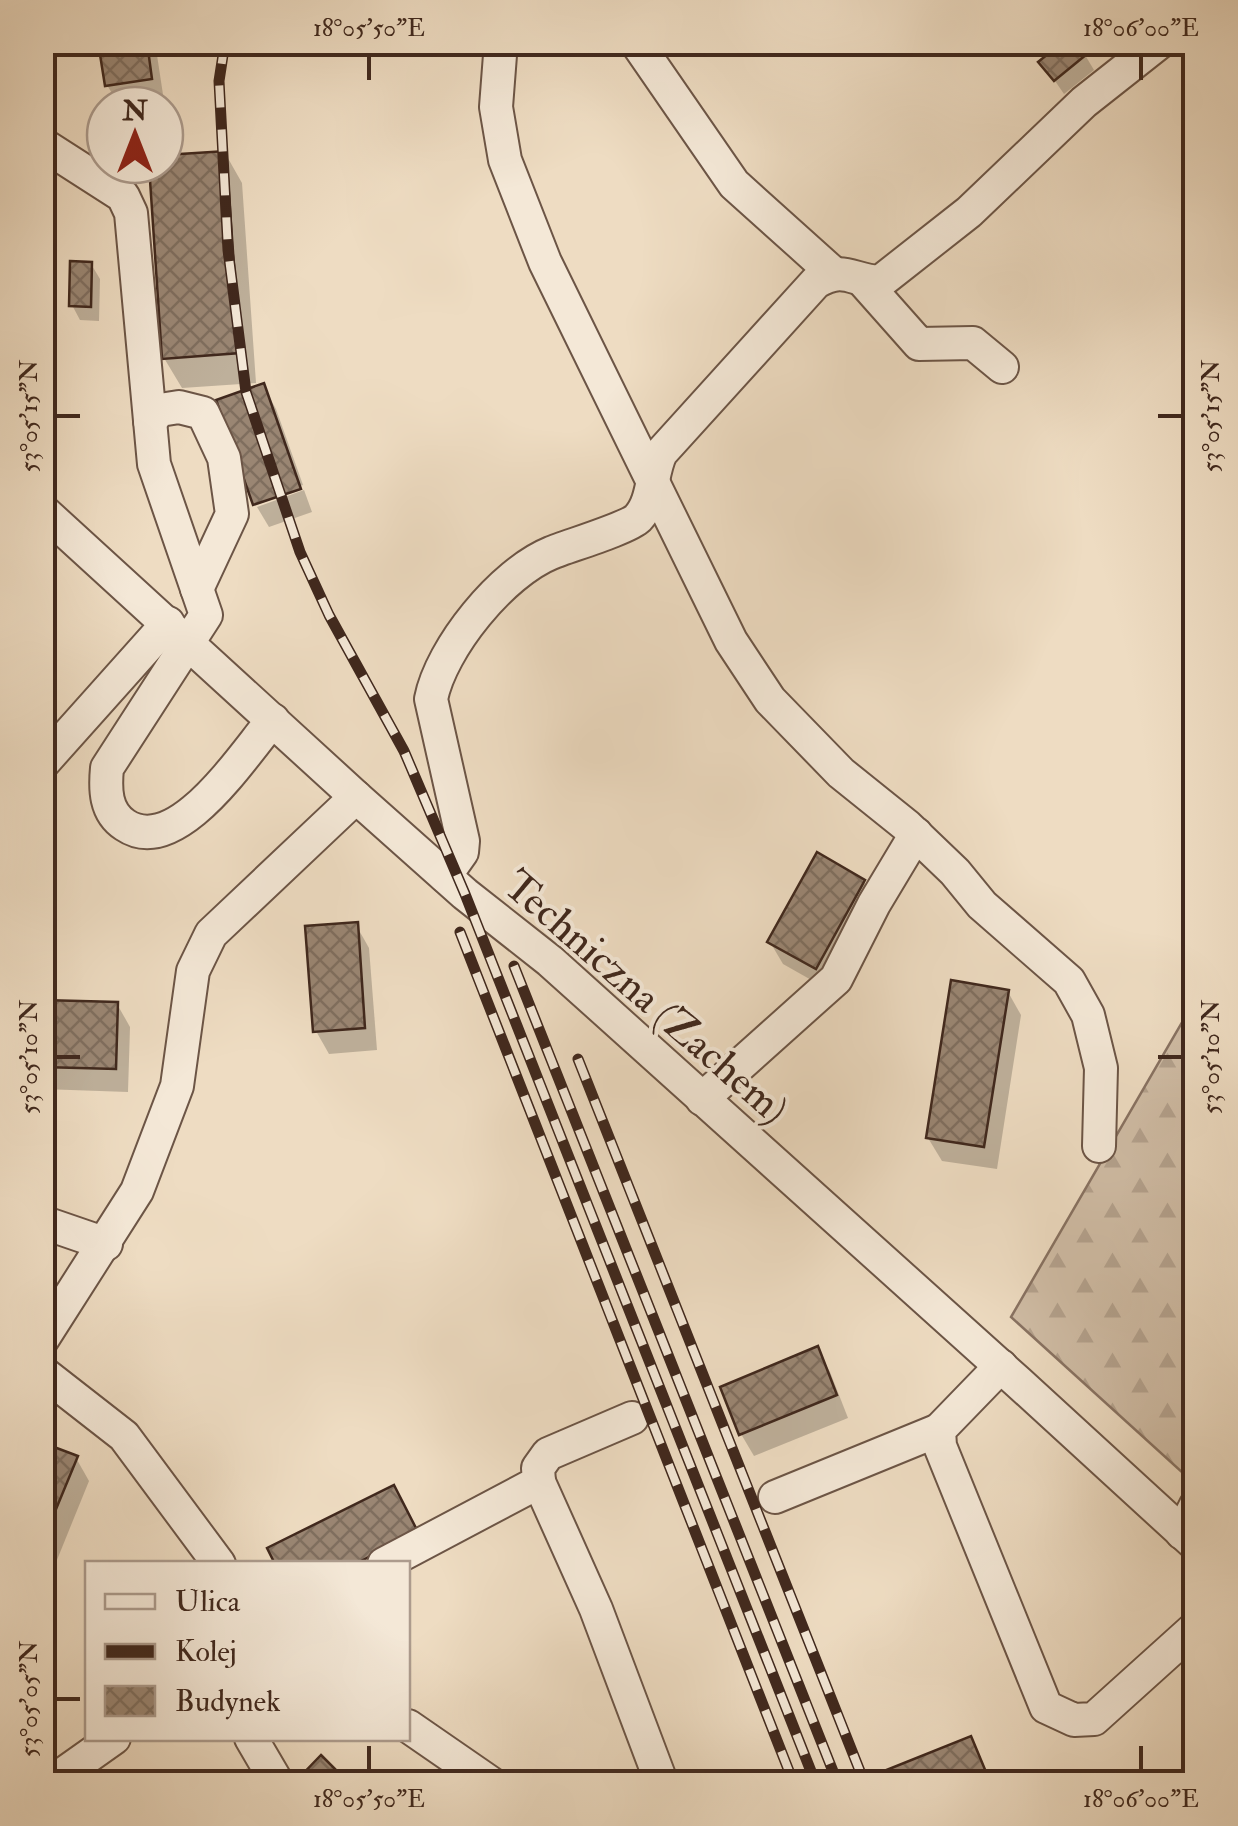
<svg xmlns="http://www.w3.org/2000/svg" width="1238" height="1826" font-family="'IM FELL Double Pica',serif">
  <defs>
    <pattern id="forest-firs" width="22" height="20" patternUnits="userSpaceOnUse" patternTransform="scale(2.5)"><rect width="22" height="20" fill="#d0bda6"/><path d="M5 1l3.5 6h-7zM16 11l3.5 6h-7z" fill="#b4a28e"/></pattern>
    <pattern id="building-cross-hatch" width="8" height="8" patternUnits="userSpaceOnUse" patternTransform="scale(2.5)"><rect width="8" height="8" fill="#9a8673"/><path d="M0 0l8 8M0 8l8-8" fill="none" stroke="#7f6e5e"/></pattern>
  </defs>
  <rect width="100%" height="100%" fill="#eedcc2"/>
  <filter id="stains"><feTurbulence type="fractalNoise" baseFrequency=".002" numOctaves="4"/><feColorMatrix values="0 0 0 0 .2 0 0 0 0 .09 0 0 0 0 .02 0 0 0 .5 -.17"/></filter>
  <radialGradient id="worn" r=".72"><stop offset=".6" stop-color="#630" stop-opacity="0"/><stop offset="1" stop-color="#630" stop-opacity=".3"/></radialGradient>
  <!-- forest -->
  <path fill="url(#forest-firs)" stroke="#887262" stroke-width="2.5" d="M1195 1000V1484L1011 1317Z"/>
  <!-- shadow -->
  <g fill="#0003">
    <path d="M101 42H155L164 101 119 105 107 85Z"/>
    <path d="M1085 55 1094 70 1064 94 1042 62Z"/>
    <path d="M225 153 242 183 256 383 182 388 164 358 151 165H165V158Z"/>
    <path d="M91 264 100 279 99 321 80 320 72 305Z"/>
    <path d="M263 386 276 409 303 485 256 504 219 402Z"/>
    <path d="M304 490 312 512 269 527 257 507Z"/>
    <path d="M864 882 877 904 829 990 783 964 770 942Z"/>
    <path d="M356 925 369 948 377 1050 329 1054 316 1031Z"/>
    <path d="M1008 992 1021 1015 997 1169 942 1161 928 1138Z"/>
    <path d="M42 1002 117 1004 130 1027 128 1092 42 1089Z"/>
    <path d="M817 1349 830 1372 848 1418 754 1456 741 1434Z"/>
    <path d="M76 1458 89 1481 46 1587 42 1585V1459Z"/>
  </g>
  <!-- building -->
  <g fill="url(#building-cross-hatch)" stroke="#40281d" stroke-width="2.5">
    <path d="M98 42H147L152 79 105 86Z"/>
    <path d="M1063 42H1078L1087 54 1054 81 1038 62Z"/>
    <path d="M226 151 240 353 162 359 149 165H165V155Z"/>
    <path d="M70 261 92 262 91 307 69 306Z"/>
    <path d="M264 383 301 489 253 505 216 400Z"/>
    <path d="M817 852 865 880 816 969 767 942Z"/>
    <path d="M358 922 365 1028 313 1032 305 926Z"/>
    <path d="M951 980 1009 990 984 1147 926 1138Z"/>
    <path d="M42 1000 118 1002 116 1069 42 1067Z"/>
    <path d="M818 1346 837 1395 739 1435 720 1387Z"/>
    <path d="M46 1444 78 1456 42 1543V1453Z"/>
    <path d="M394 1485 418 1532 355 1564H275L267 1548Z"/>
    <path d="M971 1736 991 1784H878L874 1775Z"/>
    <path d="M321 1755 350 1784H298L296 1781Z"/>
  </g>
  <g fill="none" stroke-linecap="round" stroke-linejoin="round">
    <defs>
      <g id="minor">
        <path d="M501 42 496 107 505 160 545 262 731 641 770 700 841 773 907 826 955 872 982 905 1069 981 1088 1015 1101 1068 1099 1146"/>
        <path d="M636 42 734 184 833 273"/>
        <path d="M42 144 123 196 131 213 154 464 206 615 107 768C105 789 105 812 125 825 177 860 244 753 273 720"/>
        <path d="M864 282 919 344 973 343 1002 367"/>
        <path d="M150 421 160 410 179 407 203 413 224 458 232 514 197 589"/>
        <path d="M42 510 356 797 465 894 550 961 1018 1382 1196 1545"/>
        <path d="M42 764 168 623"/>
        <path d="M445 876 462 852 463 841 431 699C441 648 502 573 551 553 568 546 628 528 638 518 654 501 651 473 661 453L816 282C846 265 851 281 880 282L969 212 1084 102 1160 42"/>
        <path d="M702 1099 836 979 874 904 916 834"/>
        <path d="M42 1222 106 1244"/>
        <path d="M42 1340 137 1191 177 1086 193 971 211 934 356 797"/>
        <path d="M1001 1366 939 1430 940 1446 1046 1707 1074 1720 1094 1719 1196 1627"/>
        <path d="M42 1372 124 1436 219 1564"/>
        <path d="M539 1482 596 1609 662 1784"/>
        <path d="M775 1497 939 1430"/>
        <path d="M1182 1533 1196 1505"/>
        <path d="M384 1564 539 1482 538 1468 548 1454 632 1418"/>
        <path d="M408 1726 492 1784"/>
        <path d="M251 1738 278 1784"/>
        <path d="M49 1784 114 1738"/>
      </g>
    </defs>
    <!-- minor casing -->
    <use href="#minor" stroke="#6c5546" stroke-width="36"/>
    <!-- minor -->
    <use href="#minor" stroke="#f4e8d7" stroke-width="32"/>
    <defs>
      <g id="rail">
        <path d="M225 42 219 81 228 250 246 392 300 552 329 615 404 751 465 894 816 1784"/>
        <path d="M460 932 794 1784"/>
        <path d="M514 966 838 1784"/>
        <path d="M578 1059 865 1784"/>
      </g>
    </defs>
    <!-- rail casing -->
    <use href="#rail" stroke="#40281d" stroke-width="11"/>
    <!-- rail -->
    <use href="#rail" stroke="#f4e8d7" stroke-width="8" stroke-dasharray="22" stroke-linecap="butt"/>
  </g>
  <!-- ticks -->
  <path fill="none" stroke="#40281d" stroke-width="4" d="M369 55V80M1141 55V80M55 416H80M1158 416H1183M55 1057H80M1158 1057H1183M55 1699H80M369 1746V1771M1141 1746V1771"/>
  <g text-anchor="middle" stroke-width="8" stroke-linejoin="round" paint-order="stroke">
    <!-- street labels -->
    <g font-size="42" fill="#40281d" stroke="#f4e8d7">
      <text transform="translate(647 996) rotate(41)" y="15">Techniczna (Zachem)</text>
    </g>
  </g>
  <!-- margin -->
  <rect width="1238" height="1826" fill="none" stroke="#eedcc2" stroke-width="110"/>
  <!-- legend -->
  <rect x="85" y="1561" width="325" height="180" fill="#f4e8d7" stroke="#ac9b8d" stroke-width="2.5"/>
  <rect x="105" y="1594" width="50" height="15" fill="#f4e8d7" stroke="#ac9b8d" stroke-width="2.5"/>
  <text x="175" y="1611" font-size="30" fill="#40281d">Ulica</text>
  <rect x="105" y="1644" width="50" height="15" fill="#40281d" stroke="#ac9b8d" stroke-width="2.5"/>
  <text x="175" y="1661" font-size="30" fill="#40281d">Kolej</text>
  <rect x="105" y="1686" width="50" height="30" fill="url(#building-cross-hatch)" stroke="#ac9b8d" stroke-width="2.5"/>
  <text x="175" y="1711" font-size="30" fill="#40281d">Budynek</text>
  <!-- north arrow -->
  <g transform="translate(135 135)"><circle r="48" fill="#f4e8d7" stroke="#ac9b8d" stroke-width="2.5"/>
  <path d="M0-8L18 38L0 25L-18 38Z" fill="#8f2418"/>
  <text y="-15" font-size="28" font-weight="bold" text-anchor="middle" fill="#40281d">N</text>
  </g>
  <rect x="55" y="55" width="1128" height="1716" fill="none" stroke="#40281d" stroke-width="4"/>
  <g font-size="25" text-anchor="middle" fill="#40281d">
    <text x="369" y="36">18°05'50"E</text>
    <text x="1141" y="36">18°06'00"E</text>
    <text transform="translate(28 416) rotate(-90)" y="9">53°05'15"N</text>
    <text transform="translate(1210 416) rotate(-90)" y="9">53°05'15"N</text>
    <text transform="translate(28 1057) rotate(-90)" y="9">53°05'10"N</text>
    <text transform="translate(1210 1057) rotate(-90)" y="9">53°05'10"N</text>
    <text transform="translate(28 1699) rotate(-90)" y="9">53°05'05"N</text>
    <text x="369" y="1807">18°05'50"E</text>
    <text x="1141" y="1807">18°06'00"E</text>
  </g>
  <rect width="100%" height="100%" filter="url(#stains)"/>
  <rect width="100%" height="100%" fill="url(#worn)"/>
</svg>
